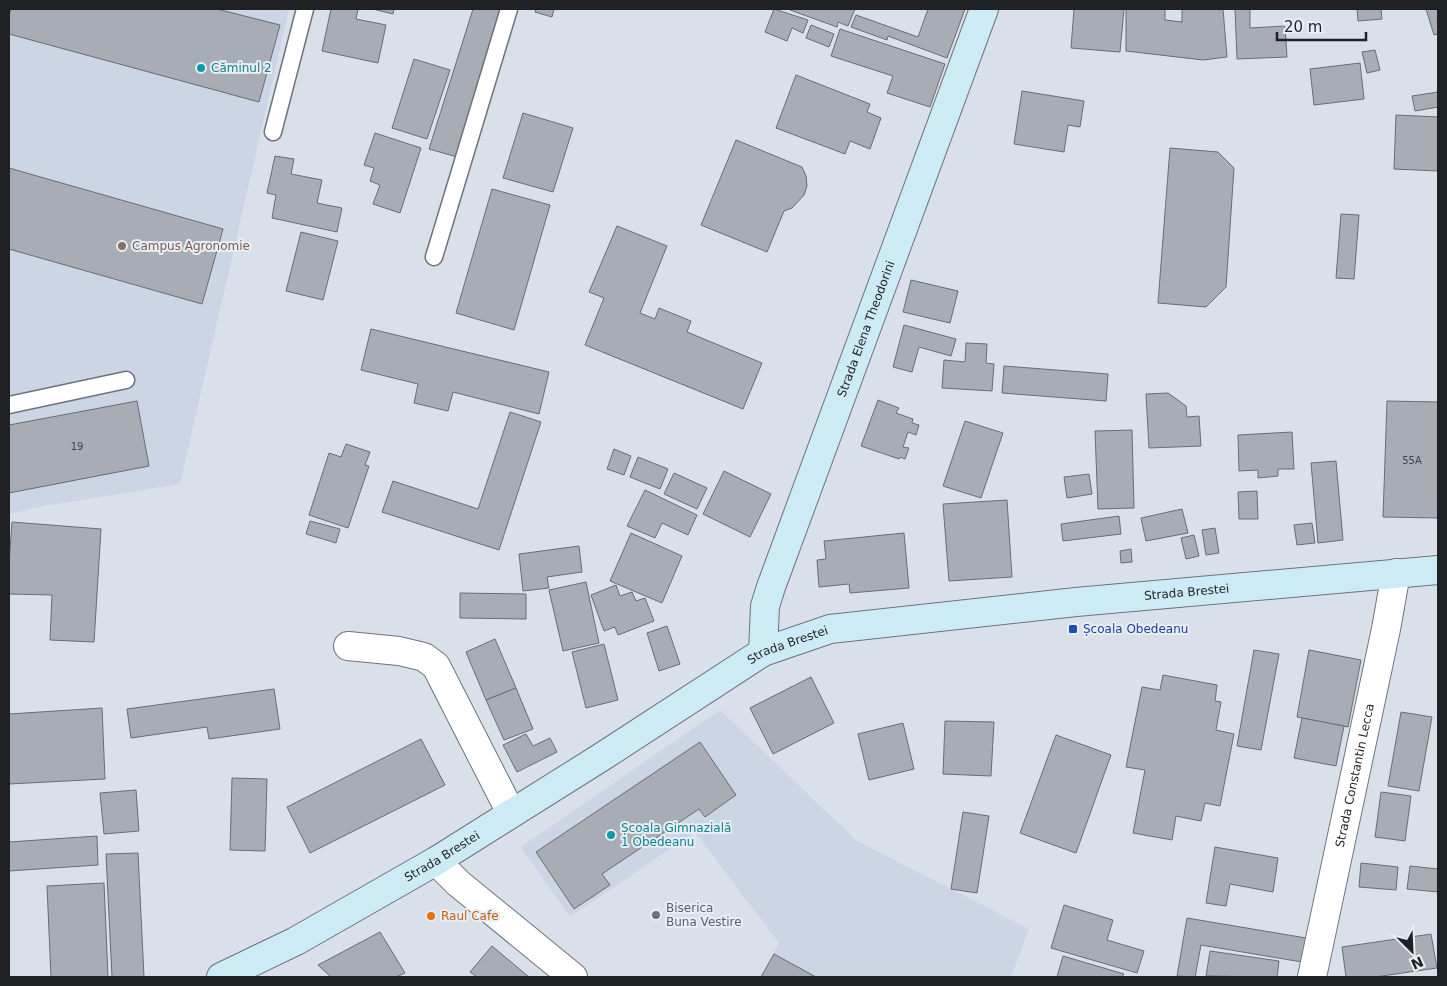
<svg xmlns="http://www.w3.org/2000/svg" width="1447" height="986" font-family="'DejaVu Sans',sans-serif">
  <rect width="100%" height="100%" fill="#dae0e9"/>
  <!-- built -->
  <g fill="#ccd5e4">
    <path d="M9 9H289L180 484 38 507 9 514Z"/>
    <path d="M720 710 857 841 1029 929 1011 977H760L779 943 695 832 570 917 521 847Z"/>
  </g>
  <!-- building -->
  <g fill="#a8adb5" stroke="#686d74">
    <path d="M11 9H217L280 25 259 102 9 34V15Z"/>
    <path d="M331 9H358L356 19 386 25 378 63 322 51Z"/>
    <path d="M373 9H394L393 14Z"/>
    <path d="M473 9H503L457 157 429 149Z"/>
    <path d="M536 9H554L552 17 535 12Z"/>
    <path d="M774 9 808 20 803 33 792 28 787 41 765 32Z"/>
    <path d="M790 9H855L848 26 838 22 837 27 790 10Z"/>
    <path d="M928 9H965L947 58 888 36 887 40 851 27 856 15 918 37Z"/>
    <path d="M1074 9H1124L1120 52 1071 48Z"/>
    <path d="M1126 9H1165V20L1182 22V9H1223L1227 57 1203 60 1126 51Z"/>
    <path d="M1235 9H1250V28L1285 26 1287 57 1237 59Z"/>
    <path d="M1357 9H1381L1382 19 1358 21Z"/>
    <path d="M1426 9H1438V34L1434 35Z"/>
    <path d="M811 25 834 34 829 47 806 38Z"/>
    <path d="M840 29 945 64 930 107 887 93 893 76 831 56Z"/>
    <path d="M1375 50 1380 70 1367 73 1362 52Z"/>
    <path d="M414 59 450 70 427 139 392 128Z"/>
    <path d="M1360 63 1364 99 1314 105 1310 69Z"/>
    <path d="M796 75 870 104 867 112 881 118 870 149 850 141 845 154 776 128Z"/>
    <path d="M1022 91 1084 101 1080 127 1068 125 1064 152 1014 144Z"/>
    <path d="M1438 92V107L1415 111 1412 96Z"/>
    <path d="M523 113 573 128 553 192 503 178Z"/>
    <path d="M1396 115 1438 117V171L1394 169Z"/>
    <path d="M375 133 421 148 400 213 373 204 380 185 370 181 374 168 364 165Z"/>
    <path d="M736 140 802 167 806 176 807 186 804 195 792 208 784 211 767 252 701 225Z"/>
    <path d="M1170 148 1218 152 1234 168 1226 287 1206 307 1158 303Z"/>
    <path d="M275 156 294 159 291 174 322 180 317 203 342 208 337 232 272 218 276 195 267 193Z"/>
    <path d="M9 168 223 229 202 304 9 249Z"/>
    <path d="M492 189 550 205 514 330 456 313Z"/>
    <path d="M1341 214 1359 215 1354 279 1336 278Z"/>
    <path d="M617 226 667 246 640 313 655 319 659 308 691 321 687 332 762 363 743 409 585 345 604 298 589 292Z"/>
    <path d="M301 232 338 241 323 300 286 291Z"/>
    <path d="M911 280 958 291 950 323 903 312Z"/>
    <path d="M904 325 956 339 951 356 919 347 912 372 893 367Z"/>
    <path d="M371 329 549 372 539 414 453 392 448 411 414 403 418 384 361 370Z"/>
    <path d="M966 343 987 344 986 363 994 364 992 391 942 388 944 360 965 362Z"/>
    <path d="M1004 366 1108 374 1106 401 1002 393Z"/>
    <path d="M1168 393 1186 406 1187 417 1199 416 1201 446 1149 448 1146 394Z"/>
    <path d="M878 400 899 408 896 413 913 419 912 423 919 425 916 435 908 432 903 447 909 448 905 459 900 457 899 459 861 446Z"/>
    <path d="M137 401 149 466 9 493V425Z"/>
    <path d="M1387 401 1438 402V518L1383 517Z"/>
    <path d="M510 412 541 422 499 550 382 512 393 481 478 509Z"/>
    <path d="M965 421 1003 433 981 498 943 486Z"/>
    <path d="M1132 430 1134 508 1098 509 1095 431Z"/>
    <path d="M1292 432 1294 469H1278V476L1258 478V470L1239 471 1238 435Z"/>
    <path d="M346 444 370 452 365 465 369 466 348 528 309 515 329 453 341 457Z"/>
    <path d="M614 449 631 456 624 475 607 469Z"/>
    <path d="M638 457 668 469 660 489 630 477Z"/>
    <path d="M1336 461 1343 540 1318 543 1311 463Z"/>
    <path d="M724 471 771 494 750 537 703 514Z"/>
    <path d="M674 473 707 488 697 509 664 494Z"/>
    <path d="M1089 474 1092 494 1067 498 1064 477Z"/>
    <path d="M645 490 697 515 688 535 662 523 655 538 627 526Z"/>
    <path d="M1257 491 1258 519H1239L1238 492Z"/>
    <path d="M1007 500 1012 577 949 581 943 504Z"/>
    <path d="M1182 509 1188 533 1146 541 1141 518Z"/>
    <path d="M1119 516 1121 534 1063 541 1061 524Z"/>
    <path d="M310 521 340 529 336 543 306 534Z"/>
    <path d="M12 522 101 529 94 642 50 640 52 595 9 594V564Z"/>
    <path d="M1312 523 1315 543 1297 545 1294 525Z"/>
    <path d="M1215 528 1219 553 1206 555 1202 530Z"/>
    <path d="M631 533 682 556 662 603 610 581Z"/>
    <path d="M904 533 909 588 850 593 849 584 819 587 817 560 826 559 824 541Z"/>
    <path d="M1194 535 1199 556 1186 559 1181 538Z"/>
    <path d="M579 546 582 572 547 577 549 588 523 591 519 554Z"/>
    <path d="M1131 549 1132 562 1121 563 1120 551Z"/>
    <path d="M586 582 599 643 563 651 549 590Z"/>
    <path d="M616 585 620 596 632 592 636 601 645 598 654 621 618 635 615 627 604 631 591 595Z"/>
    <path d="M460 593 526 594V619L460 618Z"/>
    <path d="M667 626 680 664 659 671 647 633Z"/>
    <path d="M495 639 516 688 486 700 466 652Z"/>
    <path d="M604 644 618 700 586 708 572 652Z"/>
    <path d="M1254 650 1279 654 1261 750 1237 746Z"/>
    <path d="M1309 650 1361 660 1348 727 1297 717Z"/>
    <path d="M1163 675 1217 685 1215 701 1221 702 1216 730 1234 734 1220 806 1205 803 1201 821 1176 816 1172 840 1133 833 1145 770 1126 767 1142 687 1160 690Z"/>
    <path d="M811 677 834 723 773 754 750 708Z"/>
    <path d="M516 688 533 729 504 740 486 700Z"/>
    <path d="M274 689 280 729 209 739 207 727 131 738 127 709Z"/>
    <path d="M102 708 105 779 9 784V714Z"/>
    <path d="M1401 712 1432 717 1419 791 1388 786Z"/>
    <path d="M1302 718 1344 726 1336 766 1294 758Z"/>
    <path d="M945 721 994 722 991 776 943 774Z"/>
    <path d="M903 723 914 769 869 780 858 734Z"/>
    <path d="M526 734 533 746 550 738 557 752 517 772 503 745Z"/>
    <path d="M1056 735 1111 755 1076 853 1020 833Z"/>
    <path d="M421 739 445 785 310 853 287 807Z"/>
    <path d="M700 742 736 795 705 817 699 809 602 874 610 885 574 909 536 852Z"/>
    <path d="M232 778 267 779 265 851 230 850Z"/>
    <path d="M136 790 139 831 104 834 100 793Z"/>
    <path d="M1381 792 1411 796 1405 841 1375 837Z"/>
    <path d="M963 812 989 816 977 893 951 889Z"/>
    <path d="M97 836 98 865 9 871V842Z"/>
    <path d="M1215 847 1278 858 1273 892 1230 884 1226 906 1206 903Z"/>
    <path d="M138 853 144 977H112L106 854Z"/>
    <path d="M1361 863 1398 867 1396 890 1359 887Z"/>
    <path d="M1410 866 1438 869V892L1407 889Z"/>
    <path d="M104 883 108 977H51L47 886Z"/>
    <path d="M1064 905 1113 920 1107 940 1144 951 1137 973 1051 948Z"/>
    <path d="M1187 918 1306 938 1302 962 1201 945 1195 977 1177 976Z"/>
    <path d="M380 932 405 973 396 977H331L318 965Z"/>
    <path d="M1431 934 1437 968 1375 977H1346L1342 947Z"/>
    <path d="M492 946 529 977H477L470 972Z"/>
    <path d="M1210 951 1279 961 1277 977 1206 976Z"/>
    <path d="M774 954 816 977H761Z"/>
    <path d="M1063 956 1124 974 1122 977H1057Z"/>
  </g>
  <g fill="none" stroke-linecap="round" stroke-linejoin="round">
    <defs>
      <g id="service">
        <path d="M273 132 305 9"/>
        <path d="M434 257 509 9"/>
        <path d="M9 405 126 380"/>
      </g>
      <path id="minor" d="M348 646 399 651 424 657 436 666 511 813"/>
      <g id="tertiary">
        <path d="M436 861 458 883 573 977"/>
        <path id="s1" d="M1312 977 1386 629 1396 573"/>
      </g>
      <g id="secondary">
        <path id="s2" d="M763 652 765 606 771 587 984 9"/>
        <path id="s3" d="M221 977 296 941 436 861 600 758 763 652 830 629 1076 602 1438 570"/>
      </g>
    </defs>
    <!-- service casing -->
    <use href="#service" stroke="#6e737b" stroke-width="19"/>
    <!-- minor casing -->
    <use href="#minor" stroke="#6e737b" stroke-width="30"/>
    <!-- tertiary casing -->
    <use href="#tertiary" stroke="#6e737b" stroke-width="30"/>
    <!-- secondary casing -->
    <use href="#secondary" stroke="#6e737b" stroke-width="30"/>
    <!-- service -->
    <use href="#service" stroke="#fff" stroke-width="16"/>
    <!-- minor -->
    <use href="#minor" stroke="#fff" stroke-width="28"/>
    <!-- tertiary -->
    <use href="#tertiary" stroke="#fff" stroke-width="28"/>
    <!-- secondary -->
    <use href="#secondary" stroke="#ccebf4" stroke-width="28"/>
  </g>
  <!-- markers -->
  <g fill="#0f9aa8" stroke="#e8edf6" stroke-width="2">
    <circle cx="201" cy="68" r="5"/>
    <circle cx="611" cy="835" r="5"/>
  </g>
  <circle fill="#8d6e63" stroke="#e8edf6" stroke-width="2" cx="122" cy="246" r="5"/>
  <rect fill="#1a4fb4" stroke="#e8edf6" stroke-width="2" x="1068" y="624" width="10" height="10" rx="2.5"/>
  <circle fill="#6b7280" stroke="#e8edf6" stroke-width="2" cx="656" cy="915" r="5"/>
  <circle fill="#e8710a" stroke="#e8edf6" stroke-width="2" cx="431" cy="916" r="5"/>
  <g text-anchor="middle" stroke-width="4" stroke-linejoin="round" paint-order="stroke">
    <!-- number labels -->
    <g font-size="10" fill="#414448">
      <text x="77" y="450">19</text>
      <text x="1412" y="464">55A</text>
    </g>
    <!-- culture labels -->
    <g font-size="12" fill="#0d838f" stroke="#e8edf6" text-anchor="start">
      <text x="211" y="72">Căminul 2</text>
      <text x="621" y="832">Școala Gimnazială<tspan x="621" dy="14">1 Obedeanu</tspan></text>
    </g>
    <!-- education labels -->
    <g font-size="12" fill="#785e54" stroke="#e8edf6" text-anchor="start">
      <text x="132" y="250">Campus Agronomie</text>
    </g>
    <!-- street labels -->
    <g font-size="12" fill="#1f2124" stroke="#e8edf6">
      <text dy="4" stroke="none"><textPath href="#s2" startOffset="341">Strada Elena Theodorini</textPath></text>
      <text dy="4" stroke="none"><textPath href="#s3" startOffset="1062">Strada Brestei</textPath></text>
      <text dy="4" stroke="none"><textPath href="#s3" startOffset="658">Strada Brestei</textPath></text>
      <text dy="4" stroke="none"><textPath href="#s1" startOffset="206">Strada Constantin Lecca</textPath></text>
      <text dy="4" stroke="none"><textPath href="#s3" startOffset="252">Strada Brestei</textPath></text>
    </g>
    <!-- transit labels -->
    <g font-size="12" fill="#164399" stroke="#e8edf6" text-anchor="start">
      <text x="1083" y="633">Școala Obedeanu</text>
    </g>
    <!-- worship labels -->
    <g font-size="12" fill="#5b616d" stroke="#e8edf6" text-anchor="start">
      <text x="666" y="912">Biserica<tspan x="666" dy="14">Buna Vestire</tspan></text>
    </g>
    <!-- food labels -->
    <g font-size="12" fill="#c56008" stroke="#e8edf6" text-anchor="start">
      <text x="441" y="920">Raul Cafe</text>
    </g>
  </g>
  <!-- border -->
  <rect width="1447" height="986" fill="none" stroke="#1f2124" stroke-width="20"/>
  <!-- north arrow -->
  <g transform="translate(1412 951) rotate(156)" stroke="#e8edf6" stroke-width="4" paint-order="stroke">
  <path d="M0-4L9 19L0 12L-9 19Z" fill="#1f2124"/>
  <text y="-8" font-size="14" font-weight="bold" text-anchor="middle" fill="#1f2124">N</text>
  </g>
  <!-- scale -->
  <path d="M1277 32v8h89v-8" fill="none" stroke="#1f2124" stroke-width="2.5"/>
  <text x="1284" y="32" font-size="15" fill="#1f2124" stroke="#e8edf6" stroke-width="4" paint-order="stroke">20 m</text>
</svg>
